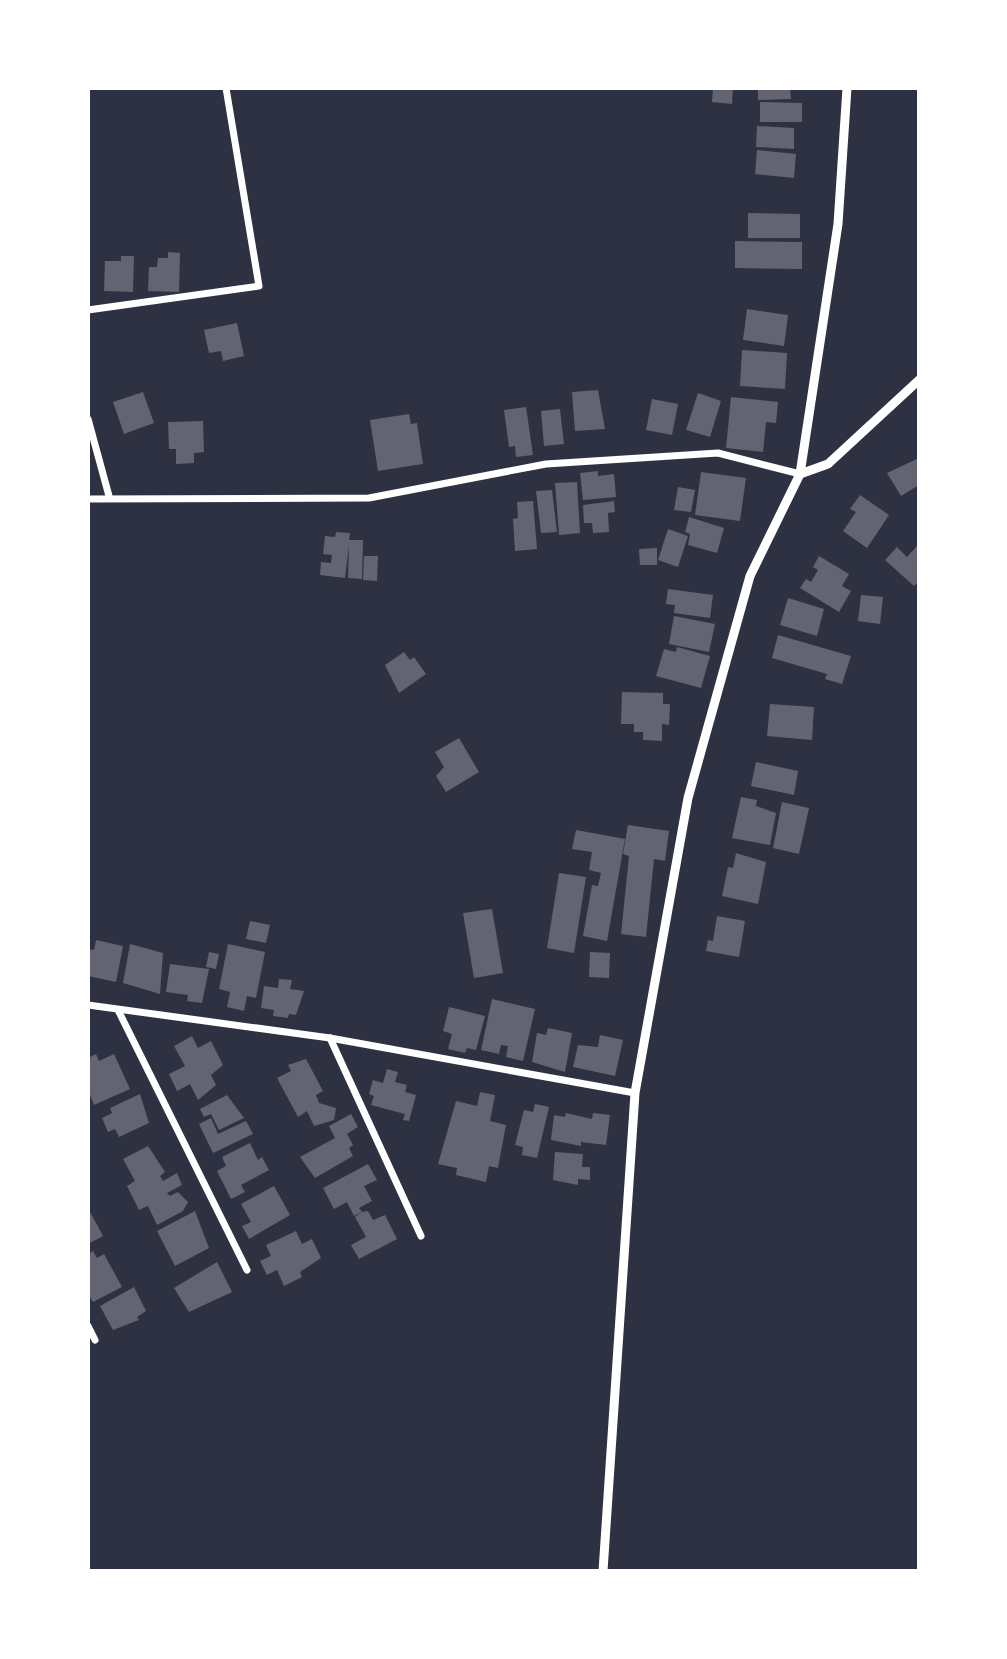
<svg xmlns="http://www.w3.org/2000/svg" width="1007" height="1659" font-family="'Fira Sans Condensed',sans-serif">
  <rect width="100%" height="100%" fill="#2d3142"/>
  <!-- building -->
  <g fill="#626471">
    <path d="M713 88H733L732 104 712 102Z"/>
    <path d="M758 88H790L791 99 758 100Z"/>
    <path d="M760 102 802 103V122H760Z"/>
    <path d="M757 126 794 128V149L756 147Z"/>
    <path d="M757 150 796 154 794 178 755 174Z"/>
    <path d="M748 213 800 214V238H748Z"/>
    <path d="M735 241 802 242V269L735 268Z"/>
    <path d="M168 252 180 253 179 292 148 291 149 267H157L158 258H168Z"/>
    <path d="M121 256H134L133 292 104 291 105 261H121Z"/>
    <path d="M747 309 788 315 784 346 743 340Z"/>
    <path d="M237 323 244 356 223 361 221 351 209 353 204 330Z"/>
    <path d="M742 350 787 353 785 389 740 386Z"/>
    <path d="M598 390 605 429 575 431 572 392Z"/>
    <path d="M143 392 154 423 124 434 113 402Z"/>
    <path d="M698 393 721 401 710 437 686 430Z"/>
    <path d="M731 397 778 402 776 423 766 422 763 452 726 448Z"/>
    <path d="M652 399 678 404 672 435 646 430Z"/>
    <path d="M526 407 533 455 516 457 515 446 509 447 504 410Z"/>
    <path d="M560 409 564 444 544 446 541 411Z"/>
    <path d="M409 414 411 424 417 423 423 464 378 471 370 420Z"/>
    <path d="M203 421 204 452 194 453V463L176 464V449H169L168 422Z"/>
    <path d="M919 458V485L901 496 887 473Z"/>
    <path d="M598 471V476L614 474 616 497 583 500 580 473Z"/>
    <path d="M701 472 746 478 740 521 695 515Z"/>
    <path d="M577 482 580 533 559 535 555 483Z"/>
    <path d="M678 487 695 490 691 512 674 510Z"/>
    <path d="M552 490 557 532 541 533 536 491Z"/>
    <path d="M860 495 889 515 867 548 843 531 856 512 850 509Z"/>
    <path d="M533 501 537 549 515 551 513 519 518 518 517 502Z"/>
    <path d="M614 501 615 512 608 513 609 532 593 533 592 523H584L583 505Z"/>
    <path d="M689 517 724 528 717 553 688 545 690 534 685 532Z"/>
    <path d="M668 529 688 536 678 567 658 560Z"/>
    <path d="M336 532 350 533 349 540H363L362 579 348 578 349 545 345 578 320 575 321 562 331 563 332 555 323 554 325 536 335 537Z"/>
    <path d="M917 546 919 581 914 586 885 560 897 547 907 557Z"/>
    <path d="M657 548V565H640L639 549Z"/>
    <path d="M364 556H378L377 581 363 580Z"/>
    <path d="M819 556 849 574 842 586 851 591 839 612 800 588 806 579 811 582 818 570 813 567Z"/>
    <path d="M668 589 713 595 710 618 674 613 675 605 666 604Z"/>
    <path d="M861 595 883 597 880 624 858 621Z"/>
    <path d="M788 598 824 609 817 636 780 625Z"/>
    <path d="M674 616 715 624 709 652 669 644Z"/>
    <path d="M778 635 851 656 842 684 825 679 827 674 772 658Z"/>
    <path d="M677 647 710 656 701 688 656 676 664 649 676 652Z"/>
    <path d="M404 652 410 660 414 657 426 674 399 693 385 665Z"/>
    <path d="M622 692 663 693V704H670L669 725 662 724V741L643 740V732H634V724H621Z"/>
    <path d="M770 704 814 707 812 740 767 736Z"/>
    <path d="M459 738 479 772 446 792 436 776 444 767 435 752Z"/>
    <path d="M756 762 798 771 794 795 751 786Z"/>
    <path d="M741 797 757 800 756 806 776 813 770 845 732 838Z"/>
    <path d="M782 802 809 808 799 854 773 848Z"/>
    <path d="M628 825 669 831 665 861 654 859 646 937 621 934 629 856 623 854Z"/>
    <path d="M576 830 625 839 607 941 583 936 592 885 598 886 601 873 589 870 592 852 572 849Z"/>
    <path d="M736 853 766 862 758 904 722 896 728 867 733 868Z"/>
    <path d="M559 873 586 877 574 953 547 948Z"/>
    <path d="M492 909 503 973 474 978 463 913Z"/>
    <path d="M717 916 745 921 739 957 706 951 708 940 713 941Z"/>
    <path d="M250 921 270 925 266 943 246 939Z"/>
    <path d="M96 940 123 946 116 982 88 976V949L94 950Z"/>
    <path d="M130 944 163 953 160 994 123 983Z"/>
    <path d="M228 944 265 952 256 998 247 996 244 1011 227 1007 230 992 219 989Z"/>
    <path d="M209 952 219 954 216 969 206 967Z"/>
    <path d="M590 952 610 953 609 978 589 977Z"/>
    <path d="M170 964 209 969 202 1003 187 1001 188 995 166 992Z"/>
    <path d="M279 979 292 980 290 989 304 991 296 1015 289 1014 288 1018 273 1016 274 1010 261 1008 264 986 278 988Z"/>
    <path d="M492 999 535 1009 523 1061 506 1057 508 1046 501 1045 499 1054 481 1050Z"/>
    <path d="M449 1007 485 1016 476 1050 467 1048 465 1053 448 1049 452 1034 443 1031Z"/>
    <path d="M548 1028 572 1033 565 1072 532 1062 537 1033 546 1035Z"/>
    <path d="M600 1035 623 1040 615 1076 573 1067 578 1045 598 1047Z"/>
    <path d="M192 1036 198 1048 211 1041 223 1065 211 1075 216 1085 198 1100 190 1084 177 1091 169 1074 185 1066 174 1046Z"/>
    <path d="M96 1054 99 1061 114 1054 130 1089 94 1105 88 1090V1058Z"/>
    <path d="M306 1059 323 1091 316 1095 319 1103 336 1108 334 1120 314 1126 307 1111 298 1117 277 1078 291 1071 288 1065Z"/>
    <path d="M387 1069 398 1072 395 1082 407 1085 405 1092 416 1095 409 1121 403 1120 405 1114 371 1105 374 1096 369 1094 373 1080 383 1083Z"/>
    <path d="M480 1092 495 1095 490 1121 506 1125 498 1168 489 1166 486 1182 456 1175 457 1168 438 1164 456 1101 477 1106Z"/>
    <path d="M140 1094 149 1123 119 1137 115 1129 108 1132 102 1118 112 1113 110 1108Z"/>
    <path d="M227 1095 244 1118 219 1130 211 1114 204 1117 200 1109Z"/>
    <path d="M535 1104 549 1107 537 1158 522 1155 523 1147 515 1145 524 1110 533 1112Z"/>
    <path d="M566 1113 592 1119 593 1113 610 1115 606 1145 581 1142V1146L551 1140 554 1115 565 1117Z"/>
    <path d="M351 1114 358 1127 347 1134 353 1145 349 1148 353 1156 315 1178 300 1157 335 1138 329 1126Z"/>
    <path d="M211 1118 218 1134 246 1121 253 1134 213 1153 199 1124Z"/>
    <path d="M250 1143 258 1160 262 1157 269 1170 241 1185 245 1192 231 1199 217 1171 226 1166 222 1157Z"/>
    <path d="M148 1146 165 1172 160 1176 163 1181 177 1173 182 1185 167 1193 170 1196 178 1192 188 1202 183 1211 157 1225 148 1206 139 1210 127 1186 135 1181 123 1159Z"/>
    <path d="M555 1152 583 1154 582 1167H590V1180L578 1179V1185L553 1180Z"/>
    <path d="M368 1164 377 1180 364 1186 372 1201 359 1208 362 1212 368 1211 373 1220 385 1215 397 1239 359 1259 351 1245 366 1237 355 1217 362 1212 354 1216 347 1202 334 1209 323 1188Z"/>
    <path d="M274 1186 290 1215 249 1239 242 1226 251 1222 241 1204Z"/>
    <path d="M88 1208 103 1236 88 1244Z"/>
    <path d="M195 1211 209 1248 175 1266 157 1231Z"/>
    <path d="M296 1231 302 1244 312 1239 321 1258 300 1272 302 1277 284 1286 277 1270 267 1275 260 1261 271 1256 266 1245Z"/>
    <path d="M93 1251 97 1258 104 1254 122 1287 93 1302 88 1294V1254Z"/>
    <path d="M217 1262 232 1292 189 1312 174 1288Z"/>
    <path d="M134 1287 146 1311 137 1317 139 1320 113 1330 100 1306Z"/>
  </g>
  <g fill="none" stroke-linecap="round" stroke-linejoin="round">
    <!-- minor -->
    <g stroke="#fff" stroke-width="7">
      <path d="M88 310 259 286 226 88"/>
      <path d="M88 419 109 496"/>
      <path d="M88 499 369 498 546 464 718 453 800 474"/>
      <path d="M88 1005 330 1038 635 1093"/>
      <path d="M119 1012 247 1270"/>
      <path d="M330 1038 421 1236"/>
      <path d="M88 1326 95 1340"/>
    </g>
    <!-- tertiary -->
    <g stroke="#fff" stroke-width="9">
      <path d="M800 474 828 464 919 380"/>
      <path d="M603 1571 635 1093 688 798 750 576 800 474 838 224 847 88"/>
    </g>
  </g>
  <!-- border -->
  <rect width="1007" height="1659" fill="none" stroke="#ffffff" stroke-width="180"/>
</svg>
